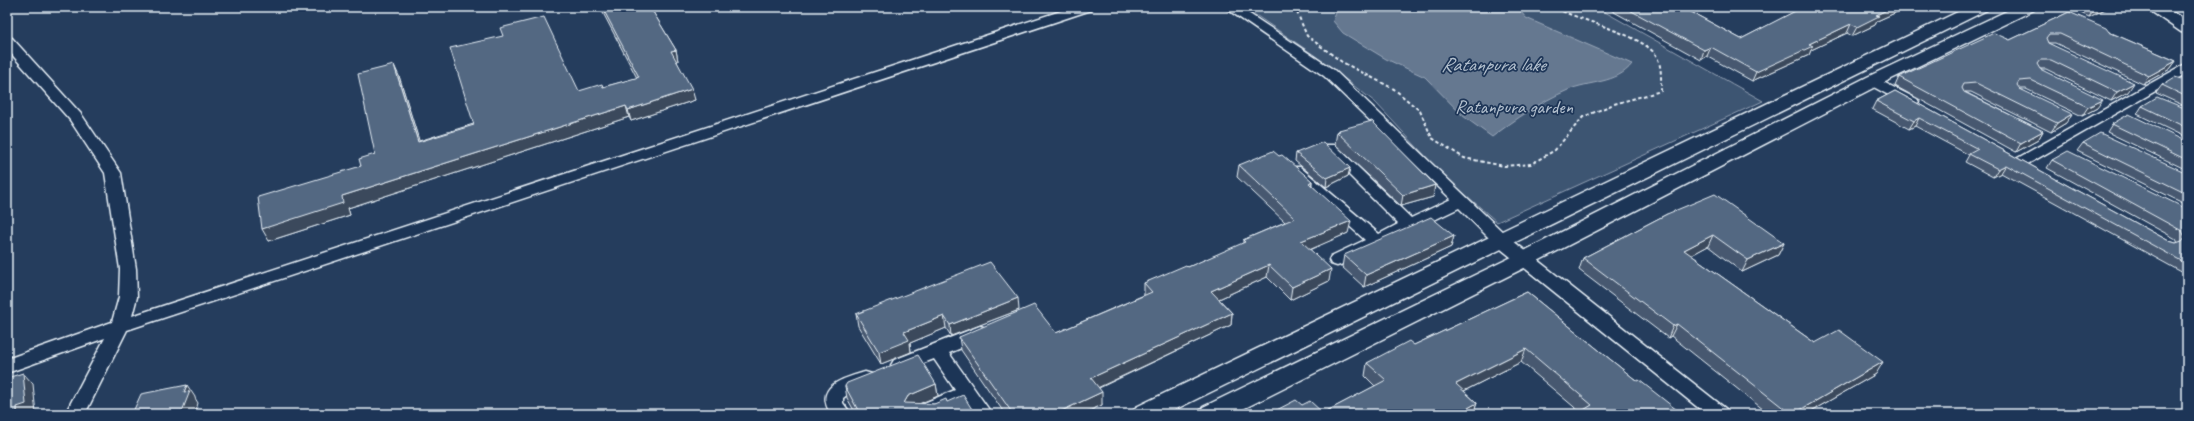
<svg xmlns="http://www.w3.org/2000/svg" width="2194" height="421" font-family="Caveat,sans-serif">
  <rect width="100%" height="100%" fill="#253d5d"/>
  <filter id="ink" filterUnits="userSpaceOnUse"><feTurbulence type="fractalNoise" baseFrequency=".025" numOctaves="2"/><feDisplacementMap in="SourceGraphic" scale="8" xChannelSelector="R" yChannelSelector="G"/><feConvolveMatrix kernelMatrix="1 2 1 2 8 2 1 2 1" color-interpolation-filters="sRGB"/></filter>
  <g filter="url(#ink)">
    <!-- green -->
    <path fill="#3e5472" stroke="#93a2b5" d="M1244 7H1596L1763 101 1497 222 1443 175 1375 102 1314 55Z"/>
    <!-- water -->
    <path fill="#657890" stroke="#99a8ba" d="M1338 7H1517L1526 18 1632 64C1617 84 1588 81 1568 90 1540 102 1516 119 1492 137L1463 116 1425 77 1386 59 1343 33 1333 21Z"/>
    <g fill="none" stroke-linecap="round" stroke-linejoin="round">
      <defs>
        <g id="minor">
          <path d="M1073 7H1092L1091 10 127 330 85 414H65L105 338 7 373V359L112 322 119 297 120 269 105 173 70 120 7 49V37L12 38 81 114 121 173 136 269 137 297 132 316Z"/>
          <path d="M1224 7H1239L1334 70 1508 237 1726 409 1729 414H1706L1496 245 1459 208 1343 264 1337 266 1331 264 1329 260 1331 256 1365 240 1290 173 1287 170 1290 167H1300L1379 234 1398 224 1322 148 1325 145H1335L1411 218 1451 199 1324 76Z"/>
          <path d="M2187 63V73L2026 165H2016L2013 162 2016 159Z"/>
          <path d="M1873 77 1917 99 1919 102 1912 106 1907 105 1868 84 1866 81Z"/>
          <path d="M980 326 986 328 989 333 986 338 949 353 992 414H972L964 402 936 414H907L910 409 955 390 934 359 900 372 894 370 891 365 894 360Z"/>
          <path d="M865 372 872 374 874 379 872 384 851 392 843 398V403L851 414H831C813 386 844 378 865 372Z"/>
        </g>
        <g id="tertiary">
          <path d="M1968 7H1989L1987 10 1166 414H1132L1136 407Z"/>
          <path d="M2015 7H2036L2034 10 1879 85 1532 264 1233 414H1199L1203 407 1518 254 1867 77Z"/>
          <path d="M2145 7H2164L2187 21V33L2181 32Z"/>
        </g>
      </defs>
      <!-- minor casing -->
      <use href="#minor" stroke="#e8f1f8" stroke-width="3"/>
      <!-- tertiary casing -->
      <use href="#tertiary" stroke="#e8f1f8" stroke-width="3"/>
      <!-- path -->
      <path stroke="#e8f1f8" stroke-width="2" stroke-dasharray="3.5 2.5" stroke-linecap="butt" d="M1298 7 1296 10 1307 36 1342 62 1394 89 1420 111 1432 138 1464 158 1504 166 1531 164 1555 150 1583 117 1614 104 1661 91C1661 80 1662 67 1657 57 1646 35 1577 20 1553 7"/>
      <!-- minor -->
      <use href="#minor" fill="#1d3557" fill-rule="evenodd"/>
      <!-- tertiary -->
      <use href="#tertiary" fill="#1d3557" fill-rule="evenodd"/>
    </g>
    <!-- wall -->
    <g fill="#475970" stroke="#e8f1f8">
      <path d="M600 7H650L676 50 678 61 677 62 695 100 631 121 629 117 348 208 350 215 269 241 375 154 399 76 419 141 579 91 603 87 637 78 602 11Z"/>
      <path d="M1605 7H1682L1741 39 1800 9 1797 7H1908L1877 21 1875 25 1852 36 1847 33 1811 50 1809 55 1752 81 1707 56 1701 60Z"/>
      <path d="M2068 7H2109L2089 17Z"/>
      <path d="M2069 12 2109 32 2176 61 2170 69 2143 84 2055 43H2048L2128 92 2111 101 2046 69H2039L2097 108 2082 116 2026 89H2020L2066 123 2051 132 1971 92H1965L2043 131 2038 140 2016 152 1895 86 1899 77 2010 40Z"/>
      <path d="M2187 70V80L2182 77Z"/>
      <path d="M2187 81V107L2156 93 2162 85Z"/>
      <path d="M1895 91 2169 241 2176 243H2178L2176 239 2047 168 2052 160 2187 209V275L2001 173 1993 177 1965 162 1969 155 1915 126 1909 129 1872 109 1876 101Z"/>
      <path d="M2142 106 2187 109V138L2137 114Z"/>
      <path d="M2112 124 2187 142V170L2107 132Z"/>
      <path d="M1339 130 1435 185 1433 197 1401 206 1335 144 1337 132H1338Z"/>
      <path d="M2083 143 2187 173V205L2077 151Z"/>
      <path d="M1296 153 1350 168 1348 176 1326 187 1295 161Z"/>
      <path d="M1279 156 1312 181V185L1348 233 1310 249 1329 281 1290 300 1267 277 1219 299 1232 313 1231 325 1099 388 1102 405 1082 414H1005L961 350 959 337 1056 333 1144 295V283L1188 267 1243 244V240L1285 222 1237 177 1239 165Z"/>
      <path d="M1667 214 1784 243 1778 255 1742 272 1708 246 1691 255 1815 343 1876 374 1806 414H1769L1671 336 1668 338 1579 270 1583 258Z"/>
      <path d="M1454 236 1451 247 1364 287 1342 267 1344 255Z"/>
      <path d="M1527 292 1637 381 1580 412 1521 362 1464 391 1477 403 1473 414H1269L1302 405 1323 413 1375 386 1365 376 1367 363 1414 345Z"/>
      <path d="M1019 310 951 336 946 328 910 343 911 352 881 364 858 326 856 314Z"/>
      <path d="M936 384 938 396 919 404H934L947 402 975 414H856L847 398 845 386Z"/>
    </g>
    <!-- shaded-wall -->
    <g fill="#3a485b" stroke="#e8f1f8">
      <path d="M1893 7H1908L1877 21 1875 25 1852 36 1857 27 1876 15Z"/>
      <path d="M2099 7H2109L2089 17 2094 9Z"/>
      <path d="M1851 24 1847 33 1811 50 1809 55 1752 81 1756 72 1809 44Z"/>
      <path d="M1711 47 1707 56 1701 60 1704 50Z"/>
      <path d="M676 50 678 61 674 62 671 51Z"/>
      <path d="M2176 61 2170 69 2143 84 2149 76Z"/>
      <path d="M394 65 399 76 423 153 418 142Z"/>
      <path d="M2134 83 2128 92 2111 101 2117 92Z"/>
      <path d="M692 89 695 100 631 121 628 110Z"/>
      <path d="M2103 100 2097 108 2082 116 2088 107Z"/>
      <path d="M626 106 629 117 348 208 350 215 269 241 262 229 342 196Z"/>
      <path d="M2072 114 2066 123 2051 132 2057 123Z"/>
      <path d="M1919 118 1915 126 1909 129 1914 121Z"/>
      <path d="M2043 131 2038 140 2016 152 2021 143Z"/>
      <path d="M2006 165 2001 173 1993 177 1998 169Z"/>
      <path d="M1350 168 1348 176 1326 187 1327 178Z"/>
      <path d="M1312 181 1310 193 1309 183Z"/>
      <path d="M1435 185 1433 197 1401 206 1403 195Z"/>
      <path d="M1351 221 1348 233 1300 254 1301 241Z"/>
      <path d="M1713 235 1708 246 1679 262 1684 250Z"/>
      <path d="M1454 236 1451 247 1364 287 1366 275Z"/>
      <path d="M1784 243 1778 255 1742 272 1748 260Z"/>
      <path d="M1269 265 1267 277 1210 303 1211 291Z"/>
      <path d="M1331 269 1329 281 1290 300 1292 287Z"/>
      <path d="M1018 298 1019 310 951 336 950 325Z"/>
      <path d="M1232 313 1231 325 1091 391V378Z"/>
      <path d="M944 316 946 328 910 343 911 352 881 364 879 352 904 332Z"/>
      <path d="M1677 324 1671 336 1668 338 1673 326Z"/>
      <path d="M1526 349 1521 362 1452 397 1456 384Z"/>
      <path d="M1883 362 1876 374 1806 414H1793Z"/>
      <path d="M23 373 33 384 36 414H17V407Z"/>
      <path d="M936 384 938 396 909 408 904 403 908 396Z"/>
      <path d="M187 385 195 397V398L198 403 195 414H181L184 392Z"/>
      <path d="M1102 392V405L1082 414H1055Z"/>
      <path d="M1477 403 1473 414H1457Z"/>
    </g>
    <!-- building -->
    <g fill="#536782" stroke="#e8f1f8">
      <path d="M602 7H650L676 50 671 51 692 89 628 110 626 106 342 196 343 203 262 229 258 197 361 166 359 159 375 154 358 74 394 65 418 142 474 125 450 48 503 36 500 28 544 17 579 91 602 84 603 87 639 77Z"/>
      <path d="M1624 7H1682L1741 39 1803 7H1893L1876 15 1879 16 1857 27 1851 24 1809 44 1813 46 1756 72 1711 47 1704 50Z"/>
      <path d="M2089 7H2099L2094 9Z"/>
      <path d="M2069 12 2106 28 2109 32 2176 61 2149 76 2060 34H2049L2046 38 2048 43 2134 83 2117 92 2051 60H2040L2037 64 2040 69 2103 100 2088 107 2031 80 2019 81 2017 85 2020 89 2072 114 2057 123 1976 83 1964 84 1962 88 1964 92 2043 131 2021 143 1899 77 1994 33 2010 40Z"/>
      <path d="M2175 77 2187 81V97L2162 85Z"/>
      <path d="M1895 91 2169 241 2176 243 2182 241 2185 237 2182 231 2052 160 2068 151 2187 209V264L2006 165 1998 169 1969 154 1978 149 1919 118 1914 121 1876 101Z"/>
      <path d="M2157 97 2187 109V128L2142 106Z"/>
      <path d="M2129 114 2187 142V160L2112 124Z"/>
      <path d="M1372 121 1435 185 1403 195 1337 132 1340 131 1339 130Z"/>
      <path d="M2100 133 2187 173V194L2083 143Z"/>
      <path d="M1323 142 1350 168 1327 178 1296 153Z"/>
      <path d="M1273 151 1279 156 1282 155 1312 181 1309 183 1351 221 1301 241 1331 269 1292 287 1269 265 1211 291 1232 313 1091 378 1102 392 1055 414H1013L959 337 1034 305 1056 333 1152 292 1144 283 1186 265 1188 267 1245 242 1243 240 1295 218 1239 165Z"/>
      <path d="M1715 194 1784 243 1748 260 1713 235 1684 250 1815 343 1839 330 1883 362 1793 414H1791L1677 324 1673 326 1583 258 1667 214Z"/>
      <path d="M1431 217 1454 236 1366 275 1344 255Z"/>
      <path d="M990 262 1018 298 950 325 944 316 904 332 909 340 879 352 856 314Z"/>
      <path d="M1527 292 1637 381 1639 380 1682 414H1577L1592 405 1526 349 1456 384 1477 403 1457 414H1269L1296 400 1302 405 1310 401 1323 413 1386 380 1367 363 1409 341 1414 345Z"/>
      <path d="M918 355 936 384 908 396 904 403 934 404 946 399 947 402 963 395 975 414H860L845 386 847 383Z"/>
      <path d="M23 373 26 404 17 407V414H7V378Z"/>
      <path d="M187 385 184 392 190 391 181 414H132L141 394Z"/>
    </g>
  </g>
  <g text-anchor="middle" stroke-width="3.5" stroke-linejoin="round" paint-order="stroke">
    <!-- park labels -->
    <g font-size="19" fill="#b5c2d0" stroke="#1d3557">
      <text x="1514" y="113">Ratanpura garden</text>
    </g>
    <!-- water labels -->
    <g font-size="20" font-style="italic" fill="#b4c1ce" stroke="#1d3557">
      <text x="1493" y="71">Ratanpura lake</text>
    </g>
  </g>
  <!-- margin -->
  <rect width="2194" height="421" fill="none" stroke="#1d3557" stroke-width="24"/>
  <rect x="12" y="12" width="2170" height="397" fill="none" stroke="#e8f1f8" stroke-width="1.5" filter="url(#ink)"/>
</svg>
